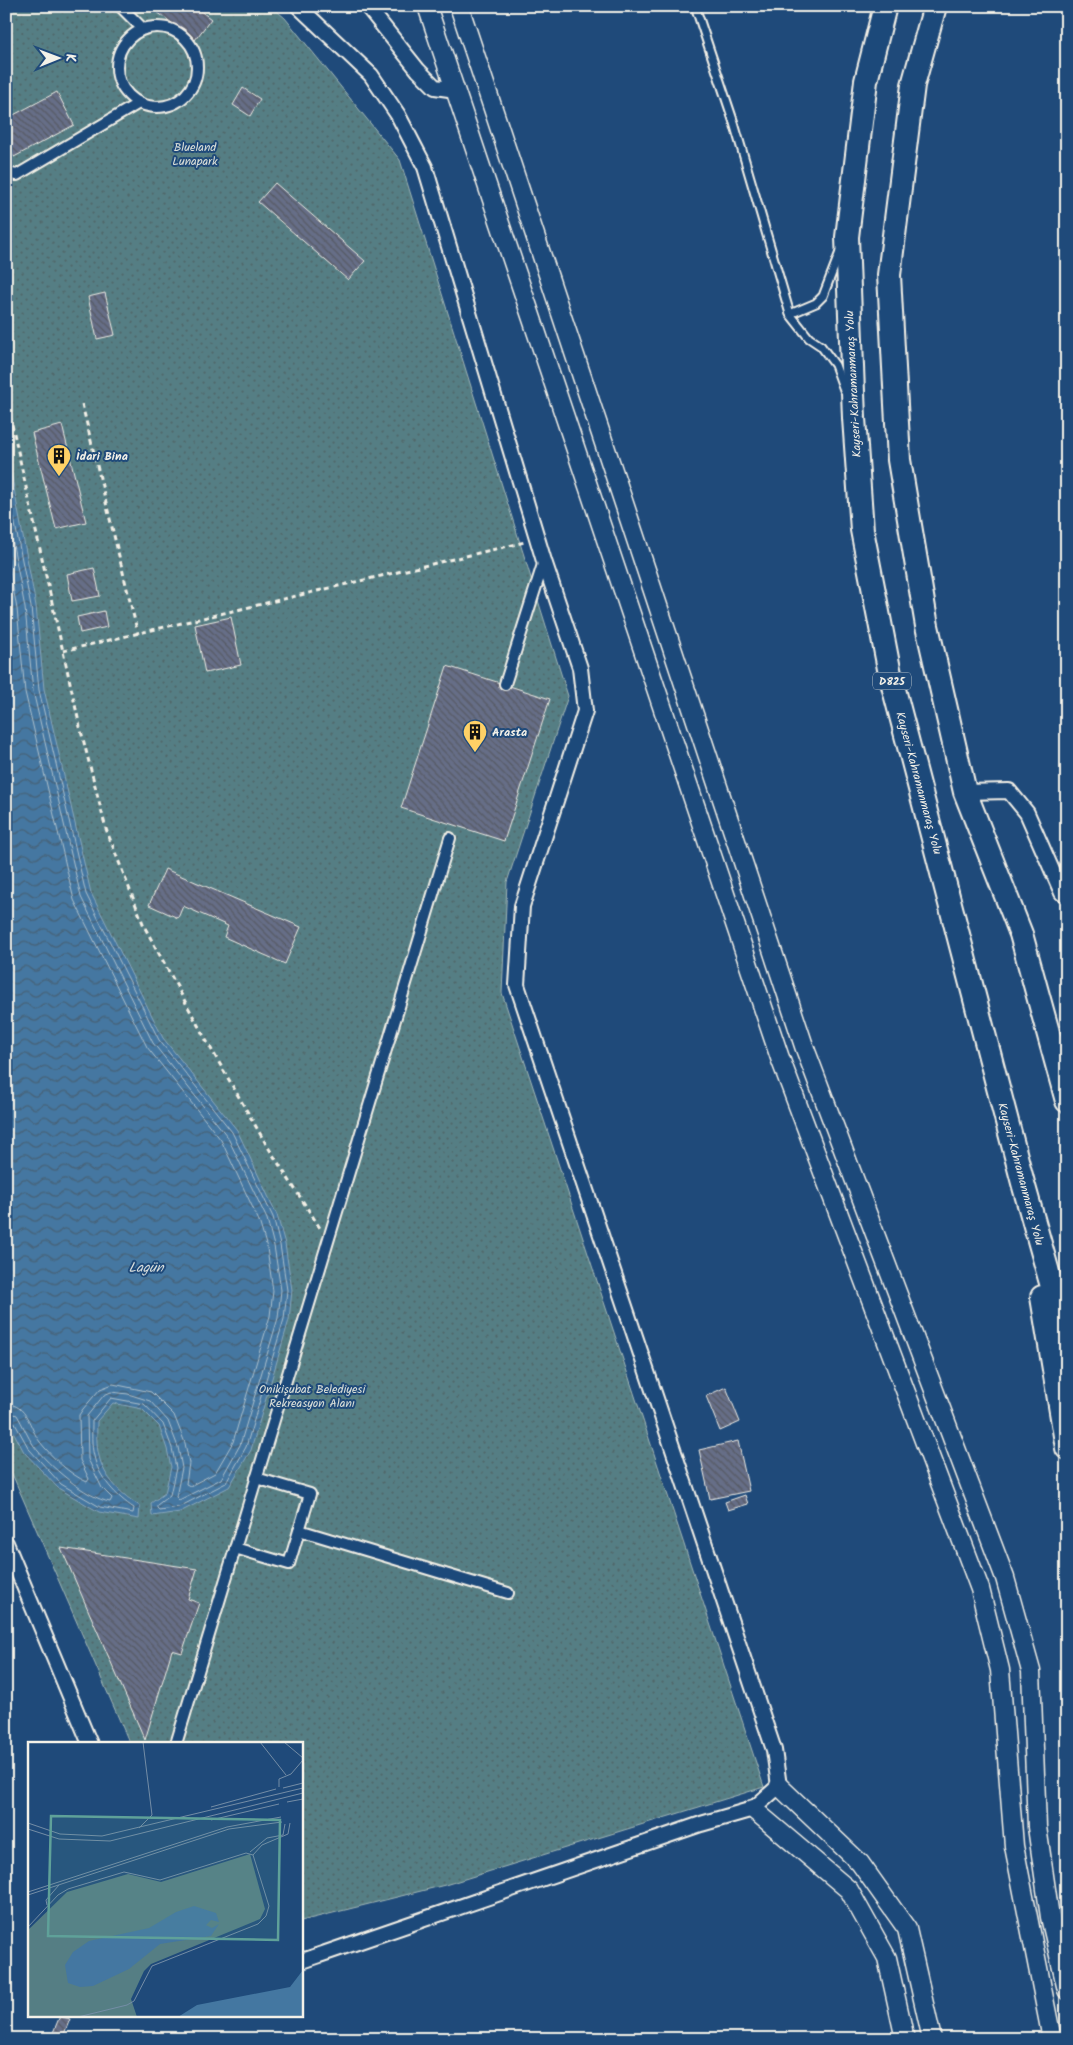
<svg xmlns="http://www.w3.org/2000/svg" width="1073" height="2045" font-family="Kalam,sans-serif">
  <defs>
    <pattern id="park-dots" width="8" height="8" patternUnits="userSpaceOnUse" patternTransform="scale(1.25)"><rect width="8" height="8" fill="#557e84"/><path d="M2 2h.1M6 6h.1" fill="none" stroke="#506668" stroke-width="1.8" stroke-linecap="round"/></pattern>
    <pattern id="water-waves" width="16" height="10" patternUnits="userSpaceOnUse" patternTransform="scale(1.25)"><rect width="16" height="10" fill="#4477a1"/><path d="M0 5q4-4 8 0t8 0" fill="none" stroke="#466074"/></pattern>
    <pattern id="building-back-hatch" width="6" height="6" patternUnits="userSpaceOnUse" patternTransform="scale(1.25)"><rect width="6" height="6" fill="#666e87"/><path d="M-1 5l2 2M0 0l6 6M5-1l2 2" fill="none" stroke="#565963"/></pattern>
  </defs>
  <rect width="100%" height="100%" fill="#1f4a7a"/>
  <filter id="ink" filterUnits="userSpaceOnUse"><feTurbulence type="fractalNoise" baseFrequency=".02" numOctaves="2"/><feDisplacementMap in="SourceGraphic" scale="10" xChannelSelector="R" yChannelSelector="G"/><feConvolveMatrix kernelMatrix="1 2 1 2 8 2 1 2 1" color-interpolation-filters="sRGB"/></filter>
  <g filter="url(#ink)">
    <!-- park -->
    <path fill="url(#park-dots)" stroke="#a4b8b6" d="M6 6H271L285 18 400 160 568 696 507 882 502 993 764 1787 445 1885 301 1921V1744H130L6 1460Z"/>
    <!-- water -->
    <path fill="url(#water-waves)" stroke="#8aa8bd" d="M6 464 12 478 36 606 44 689 91 893 163 1038 237 1130 277 1215 285 1244 292 1290 289 1320 251 1450 229 1487 180 1512 152 1516 151 1503 165 1493 171 1467 167 1449 159 1426 142 1409 113 1403 97 1421C97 1431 96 1445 99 1456 104 1478 122 1495 140 1506L139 1519 99 1512 58 1488 24 1452 6 1418Z"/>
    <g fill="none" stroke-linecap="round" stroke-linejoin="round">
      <!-- shore -->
      <g stroke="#aec0cc" stroke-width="1">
        <path d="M6 477 31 607 39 690 86 894 159 1040 232 1132 273 1217 280 1245 287 1290 284 1319 246 1447 226 1483 179 1507 159 1510 157 1508V1505L170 1495 176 1468 172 1448 163 1424 144 1404 111 1398 92 1421C92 1432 91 1445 94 1456 98 1477 117 1497 134 1508L133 1513 100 1507 61 1484 29 1449 13 1420 6 1417"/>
        <path d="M6 508 25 608 33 691 81 897 153 1043 227 1136 267 1219 274 1246 281 1290 278 1318 240 1445 221 1479 179 1500 176 1497 182 1468 178 1447 168 1421 150 1401 128 1394 111 1392 104 1395 87 1416 88 1459 102 1488 112 1498 110 1502C86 1498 48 1465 34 1446 27 1436 23 1425 17 1415L6 1411"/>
        <path d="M6 549 17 609 25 692 74 900 147 1047 221 1140 259 1221 267 1248 273 1291 270 1316 233 1442 215 1473 190 1486 186 1484 189 1463 185 1443 174 1415 151 1392 113 1384 100 1389 83 1409 79 1415 80 1460 89 1479 87 1482C69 1474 53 1458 40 1442 29 1428 28 1404 6 1404"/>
      </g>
    </g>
    <!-- building -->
    <g fill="url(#building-back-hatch)" stroke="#f4f1e8">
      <path d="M161 6H194L211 19 195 40 157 12Z"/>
      <path d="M243 88 260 99 250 116 233 105Z"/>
      <path d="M57 92 74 125 14 157 6 143V119Z"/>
      <path d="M275 183 365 261 348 280 258 202Z"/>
      <path d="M105 293 115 335 97 339 88 297Z"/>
      <path d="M62 425 86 522 56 529 32 433Z"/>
      <path d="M94 568 100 596 72 601 67 574Z"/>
      <path d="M104 611 107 627 80 633 77 617Z"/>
      <path d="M231 617 241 665 205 673 195 625Z"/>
      <path d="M447 666 550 699 504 841 401 808Z"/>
      <path d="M165 869 301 927 285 964 224 937 228 926 183 906 178 918 149 905Z"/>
      <path d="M726 1387 740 1422 720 1431 706 1396Z"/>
      <path d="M738 1441 749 1491 710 1499 699 1450Z"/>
      <path d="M745 1495 748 1504 728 1510 725 1502Z"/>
      <path d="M61 1548 197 1569 188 1599 199 1603 182 1653 172 1650 145 1740Z"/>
      <path d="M60 2016 70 2019 62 2039 52 2035Z"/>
    </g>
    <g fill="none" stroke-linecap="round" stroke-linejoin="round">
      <defs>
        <g id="service">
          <path d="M695 6 734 123 790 314 809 338 821 346 835 365 844 390"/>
          <path d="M790 314 816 303 823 296 840 252"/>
        </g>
        <g id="pedestrian">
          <path d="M120 6 142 28"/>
          <circle cx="157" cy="67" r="40"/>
          <path d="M6 173 17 175 139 103"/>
          <path d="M505 684 544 561"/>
          <path d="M299 1530 508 1593"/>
          <path d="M235 1548 289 1564 310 1494 256 1478"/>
          <path d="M176 1744 450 838"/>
        </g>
        <g id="minor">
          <path d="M298 6 371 75 398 115 425 167 544 561 580 668 585 711 522 906 517 985 774 1750 779 1786 753 1809 701 1824 305 1960 301 1959"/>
          <path d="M367 6 418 70 435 87 456 90"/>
          <path d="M965 792 1009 791 1027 813 1062 893 1067 895"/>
          <path d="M6 1543 90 1744"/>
        </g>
        <g id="tertiary">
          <path d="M427 6 780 1058 980 1589 1000 1670 1014 1846 1052 2039"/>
          <path d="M459 6 804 1046 1005 1578 1031 1671 1037 1827 1050 1917 1067 1990"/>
          <path d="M779 1786 860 1863 907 1929 932 2039"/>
          <path d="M753 1809 849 1890 887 1958 905 2039"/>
        </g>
        <g id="trunk">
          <path d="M885 6 866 81 847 237 854 418 862 530 890 674 1023 1183 1067 1340"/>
          <path d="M935 6 913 85 889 275 899 460 927 626 965 792 1021 934 1067 1101"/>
          <path d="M1042 1297 1067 1448"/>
        </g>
      </defs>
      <!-- service casing -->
      <use href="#service" stroke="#f4f1e8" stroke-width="11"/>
      <!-- pedestrian casing -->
      <use href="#pedestrian" stroke="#f4f1e8" stroke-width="14"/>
      <!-- minor casing -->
      <use href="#minor" stroke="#f4f1e8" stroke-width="18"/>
      <!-- tertiary casing -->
      <use href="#tertiary" stroke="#f4f1e8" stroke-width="21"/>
      <!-- trunk casing -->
      <use href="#trunk" stroke="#f4f1e8" stroke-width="26"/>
      <!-- path -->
      <g stroke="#f4f1e8" stroke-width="3" stroke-dasharray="5 4" stroke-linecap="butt">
        <path d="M6 398 80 727 106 829 144 926 206 1040 266 1144 320 1228"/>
        <path d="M82 404 138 634"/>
        <path d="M63 651 525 542"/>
      </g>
      <!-- service -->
      <use href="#service" stroke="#1f4a7a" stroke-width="7"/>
      <!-- pedestrian -->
      <use href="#pedestrian" stroke="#1f4a7a" stroke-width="10"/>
      <!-- minor -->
      <use href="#minor" stroke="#1f4a7a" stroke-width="14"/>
      <!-- tertiary -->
      <use href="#tertiary" stroke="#1f4a7a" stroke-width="18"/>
      <!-- trunk -->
      <use href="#trunk" stroke="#1f4a7a" stroke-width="22"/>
    </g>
  </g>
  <!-- icons -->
  <defs>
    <symbol id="building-pin" viewBox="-11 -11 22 30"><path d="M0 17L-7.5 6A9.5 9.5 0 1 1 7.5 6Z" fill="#ffd166" stroke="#1f4a7a"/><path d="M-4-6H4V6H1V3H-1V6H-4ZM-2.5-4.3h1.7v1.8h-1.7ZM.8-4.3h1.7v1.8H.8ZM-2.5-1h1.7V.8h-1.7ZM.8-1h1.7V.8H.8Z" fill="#111"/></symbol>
  </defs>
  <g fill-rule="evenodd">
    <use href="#building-pin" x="45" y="442" width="28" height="38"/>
    <use href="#building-pin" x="461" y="718" width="28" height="38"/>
  </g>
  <g text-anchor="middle" stroke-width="4" stroke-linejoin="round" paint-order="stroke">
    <!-- shield labels -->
    <rect fill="#1f4a7a" stroke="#b4bfc7" stroke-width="1" x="873" y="672.5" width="38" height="17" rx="4"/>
    <g font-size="11" font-weight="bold" fill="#f4f1e8">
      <text x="892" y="685">D825</text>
    </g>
    <!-- park labels -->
    <g font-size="12" fill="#dce0d9" stroke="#1f4a7a">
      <text x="195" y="151">Blueland<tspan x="195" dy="14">Lunapark</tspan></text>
      <text x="312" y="1393">Onikişubat Belediyesi<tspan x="312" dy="14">Rekreasyon Alanı</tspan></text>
    </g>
    <!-- street labels -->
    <g font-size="12" fill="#f4f1e8" stroke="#1f4a7a">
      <text transform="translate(853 384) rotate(-93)" y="4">Kayseri-Kahramanmaraş Yolu</text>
      <text transform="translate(919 783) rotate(75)" y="4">Kayseri-Kahramanmaraş Yolu</text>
      <text transform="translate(1021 1174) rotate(75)" y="4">Kayseri-Kahramanmaraş Yolu</text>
    </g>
    <!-- poi labels -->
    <g font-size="12" font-weight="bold" fill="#f4f1e8" stroke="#1f4a7a" text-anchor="start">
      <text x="76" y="460">İdari Bina</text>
      <text x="492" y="736">Arasta</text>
    </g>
    <!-- water labels -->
    <g font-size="14" font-style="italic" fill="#dadfdd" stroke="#1f4a7a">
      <text x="146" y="1272">Lagün</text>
    </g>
  </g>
  <!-- overview -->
  <g transform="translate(28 1742)">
    <rect width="275" height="275" fill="#1f4a7a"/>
    <path d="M222 112 237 167 232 177 123 222 116 229 103 257 109 275H0V188L39 150 100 132 133 140Z" fill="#557e84"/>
    <path d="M166 164 188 171 191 180 183 178 178 183 184 186 191 182 183 194 132 202 101 227 65 244 52 245 40 241 37 223 45 210 61 199 121 186 148 170ZM275 228V275H150L169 263 262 245Z" fill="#4477a1"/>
    <path fill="none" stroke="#748da6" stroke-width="1" d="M232 0 258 33M256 0 275 16M251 45V37L263 32 275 18M255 46 275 41M259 60 275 57M183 65 248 47M183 78 251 62M0 81 32 92 74 94 275 46M111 86 124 73 115 0M0 87 31 97 82 99 275 51M222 110 239 96 255 93 257 82M225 113 234 103 260 92 262 81M0 150 199 85 253 75M0 153 201 87 254 80M19 163 18 158 31 143M0 185 30 153 40 147 96 130 132 138 218 111 225 113M50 275 99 263 106 259 124 224 230 182 238 174 241 164 225 113"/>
    <path fill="#5fa199" fill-opacity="0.15" stroke="#5fa199" stroke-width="2.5" d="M23 74 252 78 250 198 20 194Z"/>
    <rect width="275" height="275" fill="none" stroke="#f4f1e8" stroke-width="2.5"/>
  </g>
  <!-- margin -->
  <rect width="1073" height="2045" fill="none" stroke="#1f4a7a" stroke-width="25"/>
  <rect x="12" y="12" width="1048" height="2020" fill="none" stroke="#f4f1e8" stroke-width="2" filter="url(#ink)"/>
  <!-- north arrow -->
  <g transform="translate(58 58) rotate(89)" stroke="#1f4a7a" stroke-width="4" paint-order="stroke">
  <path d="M0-4L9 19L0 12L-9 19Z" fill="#f4f1e8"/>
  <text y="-8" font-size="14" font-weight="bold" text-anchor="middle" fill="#f4f1e8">K</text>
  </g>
</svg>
